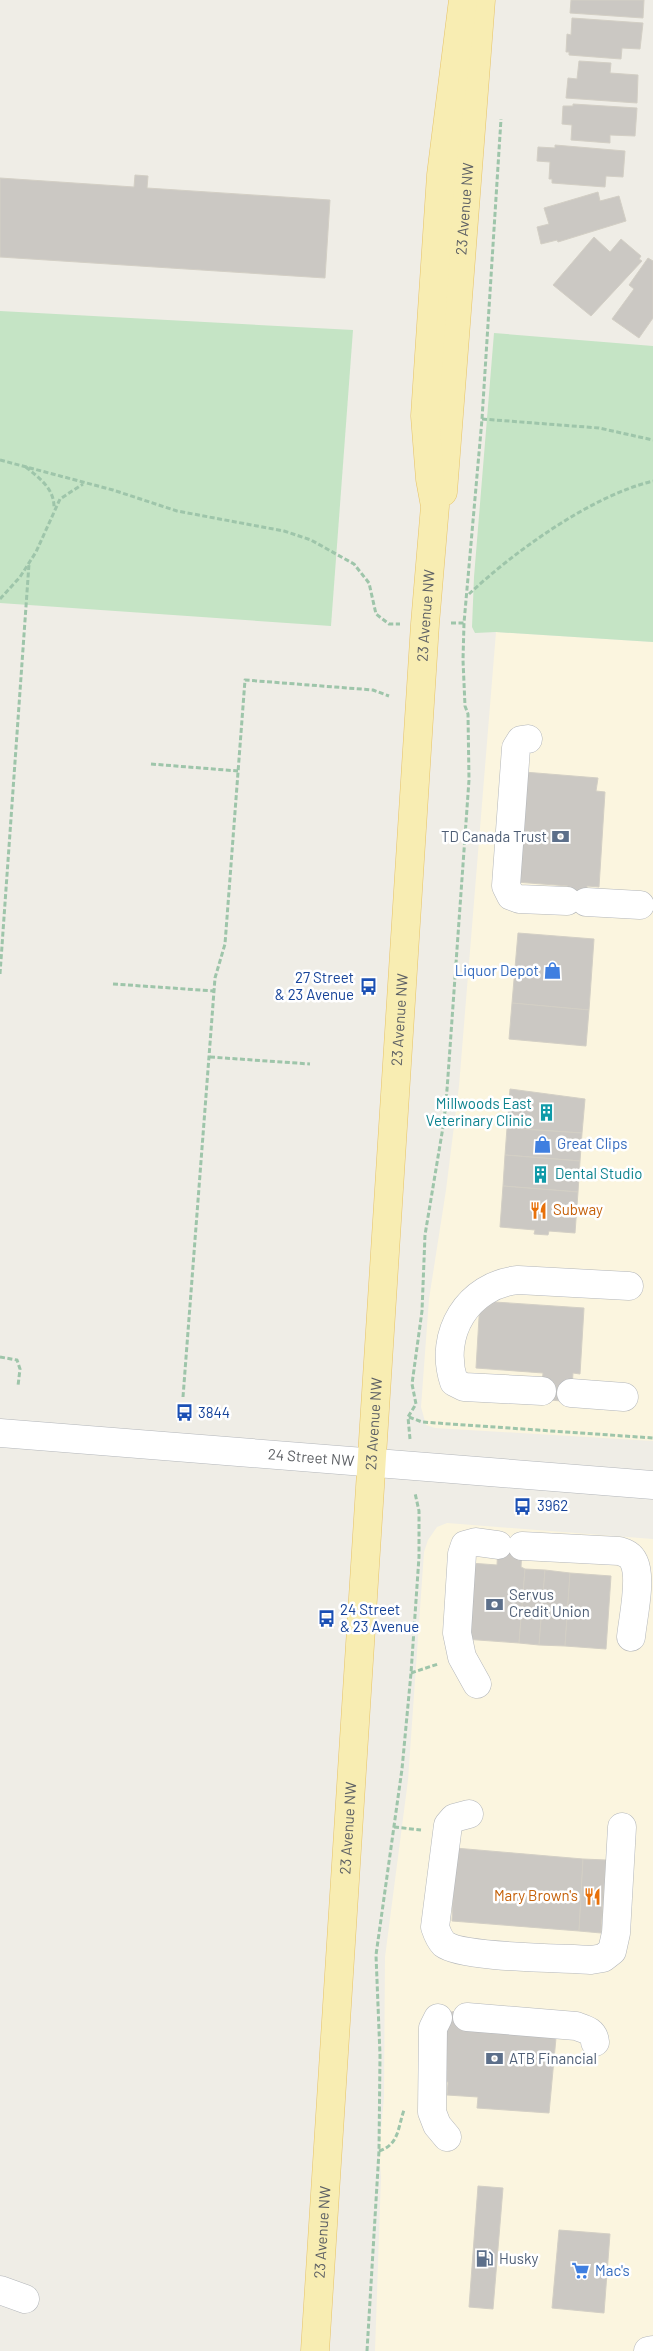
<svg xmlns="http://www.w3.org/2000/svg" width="653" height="2351" font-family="Barlow,sans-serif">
  <rect width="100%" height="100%" fill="#efede6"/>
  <!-- commercial -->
  <g fill="#fbf5df">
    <path d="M496 632 653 642V1441L435 1428 426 1425 421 1407 429 1299 446 1190 459 1086Z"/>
    <path d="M447 1523 653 1539V2351H375L381 2177 379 2151 384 2097 385 1957 408 1780 424 1552 428 1540 437 1527Z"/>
  </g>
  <!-- green -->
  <g fill="#c5e4c5">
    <path d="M0 311 353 330 331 626 0 603Z"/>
    <path d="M494 333 653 346V642L496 632 475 633 472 627 474 577Z"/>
  </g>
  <!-- building -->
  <g fill="#cbc8c3" stroke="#d3cfc5">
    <path d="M571 0H644L643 18 570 13Z"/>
    <path d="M572 18 643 23 640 49 622 48 621 59 569 55V52H566L567 34 571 35Z"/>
    <path d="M579 61 611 63 610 73 638 75 637 103 566 98 568 78 577 79Z"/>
    <path d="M573 104 637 108 635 136 610 135V143L571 140 572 125 562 124 563 106H573Z"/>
    <path d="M555 145 625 151 623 177 606 176 605 187 552 183V179H549L550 162 537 161 538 147 555 148Z"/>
    <path d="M135 175 148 176 147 188 330 200 325 278 0 257V178L134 187Z"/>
    <path d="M598 192 600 201 619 196 626 221 558 242 557 240 541 244 537 227 549 224 544 208Z"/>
    <path d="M594 237 610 252 621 239 641 256 639 259 642 261 591 316 553 285Z"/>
    <path d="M648 258 653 261V318L639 338 612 319 634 289 629 285Z"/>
    <path d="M524 772 598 778 596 791 605 792 599 887 587 886 586 909 567 908 568 886 516 882Z"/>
    <path d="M518 933 594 939 589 1010 512 1003Z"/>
    <path d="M512 1003 589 1010 586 1046 509 1039Z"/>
    <path d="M510 1089 585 1099 582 1133 507 1128Z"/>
    <path d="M507 1128 582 1133 580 1161 505 1155Z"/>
    <path d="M505 1155 580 1161 578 1192 503 1186Z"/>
    <path d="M503 1186 578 1192 575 1233 549 1231 548 1235 534 1234 535 1230 500 1227Z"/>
    <path d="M480 1301 584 1308 580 1374 573 1373 571 1402 541 1399 543 1373 476 1368Z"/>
    <path d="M498 1545 522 1546 521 1567 525 1569 519 1643 464 1639 470 1563 497 1565Z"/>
    <path d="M525 1569 545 1570 539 1645 519 1643Z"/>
    <path d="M545 1570 570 1573 565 1646 539 1645Z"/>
    <path d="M570 1573 611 1576 606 1649 565 1646Z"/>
    <path d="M455 1848 583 1859 579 1931 452 1921Z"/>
    <path d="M583 1859 606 1860 601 1933 579 1931Z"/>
    <path d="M464 2010 556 2038 549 2113 477 2108 478 2097 447 2095 448 2082 436 2081 438 2014Z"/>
    <path d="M478 2186 503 2188 493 2309 469 2307Z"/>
    <path d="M559 2230 610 2234 604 2313 552 2308Z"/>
  </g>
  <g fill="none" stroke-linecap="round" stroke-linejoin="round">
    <defs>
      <g id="minor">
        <path d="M528 739 521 740 516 748 506 886 511 896 519 899 567 901"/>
        <path d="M586 902 640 905"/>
        <path d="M542 1391 464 1387 454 1382C438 1334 468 1285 518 1280L629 1286"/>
        <path d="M571 1393 624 1397"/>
        <path id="s1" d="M0 1433 653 1485"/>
        <path d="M522 1546 619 1551C626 1553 631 1555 634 1562 642 1579 633 1617 631 1637"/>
        <path d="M477 1684 462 1657 457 1633 462 1554 465 1545 476 1542 498 1545"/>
        <path d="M469 1814 454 1818 448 1825 435 1927C437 1933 439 1939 444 1944 462 1958 564 1958 591 1960L603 1958 612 1951 616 1933 622 1827"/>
        <path d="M467 2017 576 2026C585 2029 594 2031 595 2042"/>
        <path d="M438 2018 433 2028 432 2112 437 2125 447 2137"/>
        <path d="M0 2290 25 2299"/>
        <path d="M648 2351 653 2350"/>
      </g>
      <g id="major">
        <path id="s2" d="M443 492 481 0"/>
        <path id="s3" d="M315 2351 425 624 435 506 430 479 425 416 441 175 463 0"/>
      </g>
    </defs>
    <!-- minor casing -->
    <use href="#minor" stroke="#b3b6ba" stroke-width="29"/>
    <!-- major casing -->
    <use href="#major" stroke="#e6c368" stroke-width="29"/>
    <!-- path -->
    <g stroke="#9ec5aa" stroke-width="3" stroke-dasharray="5 2.5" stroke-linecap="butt">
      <path d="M482 419 599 428 653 440"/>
      <path d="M0 460 113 490 177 511 284 531 311 540 354 564 369 583 376 614 389 624H400"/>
      <path d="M26 467C39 478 54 488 54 507"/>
      <path d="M469 594C515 551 591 496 653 481"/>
      <path d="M0 599 20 577 36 552 60 499 83 484"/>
      <path d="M451 623H464"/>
      <path d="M151 764 238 771"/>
      <path d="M0 974 29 564"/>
      <path d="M113 984 215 991"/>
      <path d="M210 1057 310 1064"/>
      <path d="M0 1357 17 1360 20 1369 18 1386"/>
      <path d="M183 1397 215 978 225 944 245 680 373 690 389 696"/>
      <path d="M409 1417 422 1422 653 1438"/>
      <path d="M410 1439 408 1417 416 1404 412 1384 422 1311 425 1235 444 1121 447 1090 469 780 468 714 465 706 463 660 464 623 482 419 501 119"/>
      <path d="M411 1673 438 1664"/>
      <path d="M394 1827 421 1830"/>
      <path d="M379 2151C399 2145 398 2127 404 2110"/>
      <path d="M367 2351 379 2151 380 2055 376 1955 402 1769 411 1673 419 1557V1511L415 1493"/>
    </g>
    <!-- minor -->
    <use href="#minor" stroke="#fff" stroke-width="28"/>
    <!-- major -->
    <use href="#major" stroke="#f8edb2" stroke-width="28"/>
  </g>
  <!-- icons -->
  <defs>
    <symbol id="bank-bare" viewBox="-9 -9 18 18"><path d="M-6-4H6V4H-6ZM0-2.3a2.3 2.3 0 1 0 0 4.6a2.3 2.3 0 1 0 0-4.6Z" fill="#5c6f8a" stroke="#fff" stroke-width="2.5" paint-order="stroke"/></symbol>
    <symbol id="shop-bare" viewBox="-9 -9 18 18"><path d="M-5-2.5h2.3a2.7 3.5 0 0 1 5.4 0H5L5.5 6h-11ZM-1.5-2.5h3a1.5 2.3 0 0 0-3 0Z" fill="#3f7fe0" stroke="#fff" stroke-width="2.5" paint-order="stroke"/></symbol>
    <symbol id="bus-bare" viewBox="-9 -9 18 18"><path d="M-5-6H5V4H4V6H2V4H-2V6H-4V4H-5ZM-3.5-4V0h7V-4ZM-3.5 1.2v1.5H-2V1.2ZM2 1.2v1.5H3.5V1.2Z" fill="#1a4fb4" stroke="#fff" stroke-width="2.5" paint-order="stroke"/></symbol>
    <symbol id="building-bare" viewBox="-9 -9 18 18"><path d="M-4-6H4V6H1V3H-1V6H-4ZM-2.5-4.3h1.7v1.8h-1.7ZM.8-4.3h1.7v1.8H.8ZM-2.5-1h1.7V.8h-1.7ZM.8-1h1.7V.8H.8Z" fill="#0f9aa8" stroke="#fff" stroke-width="2.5" paint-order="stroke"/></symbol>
    <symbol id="restaurant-bare" viewBox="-9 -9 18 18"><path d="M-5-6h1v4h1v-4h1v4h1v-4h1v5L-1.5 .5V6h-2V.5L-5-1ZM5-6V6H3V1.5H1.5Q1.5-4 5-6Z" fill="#e8710a" stroke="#fff" stroke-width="2.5" paint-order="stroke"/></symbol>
    <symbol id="fuel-bare" viewBox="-9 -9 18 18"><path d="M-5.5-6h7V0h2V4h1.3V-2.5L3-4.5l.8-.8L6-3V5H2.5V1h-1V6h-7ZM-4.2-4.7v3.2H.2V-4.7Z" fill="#5c6f8a" stroke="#fff" stroke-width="2.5" paint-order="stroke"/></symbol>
    <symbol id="supermarket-bare" viewBox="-9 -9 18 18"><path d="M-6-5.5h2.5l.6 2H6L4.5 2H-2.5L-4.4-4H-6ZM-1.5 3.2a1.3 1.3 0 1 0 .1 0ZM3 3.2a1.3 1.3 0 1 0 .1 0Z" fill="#3f7fe0" stroke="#fff" stroke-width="2.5" paint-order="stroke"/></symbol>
  </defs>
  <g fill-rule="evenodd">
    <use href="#bank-bare" x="548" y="824" width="25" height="25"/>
    <use href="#shop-bare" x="540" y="958" width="25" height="25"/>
    <use href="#bus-bare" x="356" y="974" width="25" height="25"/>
    <use href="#building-bare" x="534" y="1100" width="25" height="25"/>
    <use href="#shop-bare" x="530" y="1132" width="25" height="25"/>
    <use href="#building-bare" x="528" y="1162" width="25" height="25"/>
    <use href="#restaurant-bare" x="526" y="1198" width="25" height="25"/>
    <use href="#bus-bare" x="172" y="1400" width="25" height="25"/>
    <use href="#bus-bare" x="510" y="1494" width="25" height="25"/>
    <use href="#bank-bare" x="482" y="1592" width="25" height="25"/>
    <use href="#bus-bare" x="314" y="1606" width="25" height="25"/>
    <use href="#restaurant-bare" x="580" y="1884" width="25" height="25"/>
    <use href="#bank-bare" x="482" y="2046" width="25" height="25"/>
    <use href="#fuel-bare" x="472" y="2246" width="25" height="25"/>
    <use href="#supermarket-bare" x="568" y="2258" width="25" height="25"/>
  </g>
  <g text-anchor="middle" stroke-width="5" stroke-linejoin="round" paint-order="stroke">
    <!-- street labels -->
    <g font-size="15" fill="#5e6165" stroke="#fff">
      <text dy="5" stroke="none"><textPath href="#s2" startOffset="284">23 Avenue NW</textPath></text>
      <text dy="5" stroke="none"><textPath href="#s3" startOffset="1739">23 Avenue NW</textPath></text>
      <text dy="5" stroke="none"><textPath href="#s3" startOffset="1334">23 Avenue NW</textPath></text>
      <text dy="5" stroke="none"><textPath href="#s3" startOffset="929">23 Avenue NW</textPath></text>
      <text dy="5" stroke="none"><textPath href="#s1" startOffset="312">24 Street NW</textPath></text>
      <text dy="5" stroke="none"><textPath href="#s3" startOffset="524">23 Avenue NW</textPath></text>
      <text dy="5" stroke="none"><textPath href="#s3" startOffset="119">23 Avenue NW</textPath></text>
    </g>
    <!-- service labels -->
    <g font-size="15" fill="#4e5e75" stroke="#fff" text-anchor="start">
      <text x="547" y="842" text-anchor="end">TD Canada Trust</text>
      <text x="509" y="1600">Servus<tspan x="509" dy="17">Credit Union</tspan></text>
      <text x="509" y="2064">ATB Financial</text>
      <text x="499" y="2264">Husky</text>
    </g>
    <!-- shop labels -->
    <g font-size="15" fill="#366cbe" stroke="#fff" text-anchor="start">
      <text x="539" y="976" text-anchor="end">Liquor Depot</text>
      <text x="557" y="1149">Great Clips</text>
      <text x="595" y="2276">Mac's</text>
    </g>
    <!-- transit labels -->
    <g font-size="15" fill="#164399" stroke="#fff" text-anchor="start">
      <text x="354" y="983" text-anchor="end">27 Street<tspan x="354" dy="17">&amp; 23 Avenue</tspan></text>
      <text x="198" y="1418">3844</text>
      <text x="537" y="1511">3962</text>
      <text x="340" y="1615">24 Street<tspan x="340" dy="17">&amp; 23 Avenue</tspan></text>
    </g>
    <!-- culture labels -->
    <g font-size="15" fill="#0d838f" stroke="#fff" text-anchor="end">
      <text x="532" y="1109">Millwoods East<tspan x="532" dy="17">Veterinary Clinic</tspan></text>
      <text x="555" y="1179" text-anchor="start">Dental Studio</text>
    </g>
    <!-- food labels -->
    <g font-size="15" fill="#c56008" stroke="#fff" text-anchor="start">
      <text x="553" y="1215">Subway</text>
      <text x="578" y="1901" text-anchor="end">Mary Brown's</text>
    </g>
  </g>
</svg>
